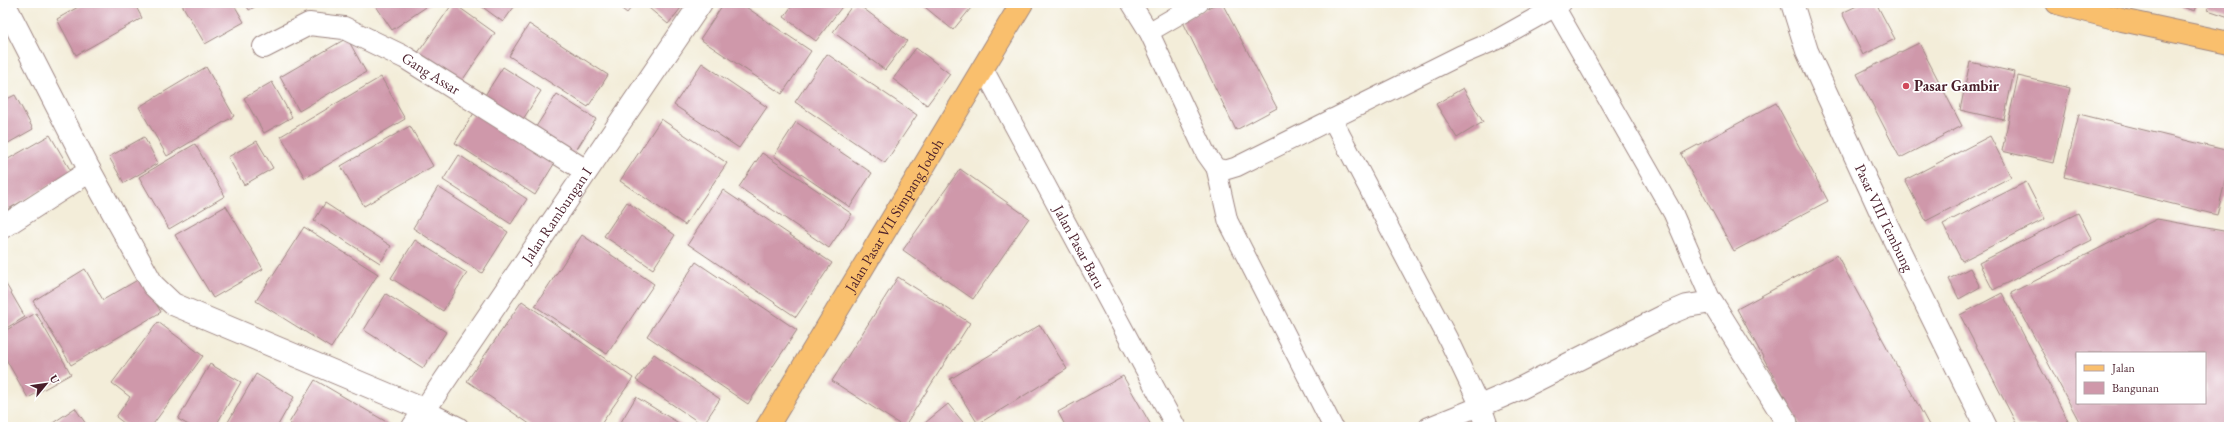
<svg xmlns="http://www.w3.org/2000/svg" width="2232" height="430" font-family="'EB Garamond',serif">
  <rect width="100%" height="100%" fill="#fff"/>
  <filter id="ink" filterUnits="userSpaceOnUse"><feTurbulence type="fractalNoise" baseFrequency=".025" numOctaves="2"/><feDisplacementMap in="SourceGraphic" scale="8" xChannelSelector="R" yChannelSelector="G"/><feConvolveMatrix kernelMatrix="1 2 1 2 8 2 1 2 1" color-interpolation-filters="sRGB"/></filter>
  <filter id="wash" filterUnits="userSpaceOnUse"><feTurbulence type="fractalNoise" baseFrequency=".012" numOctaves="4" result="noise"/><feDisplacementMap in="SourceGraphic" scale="16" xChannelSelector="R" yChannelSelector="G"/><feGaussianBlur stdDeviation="0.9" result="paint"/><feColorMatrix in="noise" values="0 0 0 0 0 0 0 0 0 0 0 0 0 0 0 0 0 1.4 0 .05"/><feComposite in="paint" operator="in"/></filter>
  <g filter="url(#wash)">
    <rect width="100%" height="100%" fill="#f3edd9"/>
    <g id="blocks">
      <!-- building -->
      <g fill="#cf98aa" fill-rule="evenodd">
        <path d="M85 3H134L142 18 76 55 57 19Z"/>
        <path d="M181 3H233L244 22 205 44Z"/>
        <path d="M245 3H262L249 10Z"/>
        <path d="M374 3H432L392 30Z"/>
        <path d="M453 3 495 33 457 88 415 57Z"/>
        <path d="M477 3H517L503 22Z"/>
        <path d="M614 3H635L627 13Z"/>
        <path d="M643 3H685L668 24Z"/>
        <path d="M724 3H740L811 51 782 94 700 39Z"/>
        <path d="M794 3H843L844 4 816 41 784 17Z"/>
        <path d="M854 3H856L907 41 885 70 833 32Z"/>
        <path d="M920 3H975L953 30Z"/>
        <path d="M1218 3H1222L1277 108 1236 130 1182 20Z"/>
        <path d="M1863 3H1876L1895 39 1863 55 1842 13Z"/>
        <path d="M2171 3H2198L2195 11Z"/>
        <path d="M2210 3H2229V17L2208 10Z"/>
        <path d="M529 24 608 75 588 107 509 56Z"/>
        <path d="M347 38 366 72 299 111 280 77Z"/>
        <path d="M1919 43 1962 126 1900 158 1857 74Z"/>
        <path d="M916 48 950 74 927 105 893 79Z"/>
        <path d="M827 54 917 115 885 163 795 102Z"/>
        <path d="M1970 62 2014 72 2004 120 1960 110Z"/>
        <path d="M702 63 767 107 739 148 674 105Z"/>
        <path d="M206 67 234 116 167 156 139 107Z"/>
        <path d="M503 67 541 91 520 124 482 100Z"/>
        <path d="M2018 76 2070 88 2053 163 2002 151Z"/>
        <path d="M381 77 405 119 305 178 281 136Z"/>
        <path d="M272 82 292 117 264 133 244 98Z"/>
        <path d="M1463 88 1483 122 1457 138 1436 104Z"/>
        <path d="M557 94 596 119 571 158 532 133Z"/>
        <path d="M15 95 33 129 3 146V101Z"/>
        <path d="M1776 103 1828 201 1734 251 1681 154Z"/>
        <path d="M474 113 554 164 535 195 455 143Z"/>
        <path d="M2079 114 2229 151V165L2217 215 2064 177Z"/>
        <path d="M661 119 727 163 685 225 620 181Z"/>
        <path d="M796 122 872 173 850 207 774 156Z"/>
        <path d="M410 126 433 166 364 206 341 166Z"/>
        <path d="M50 135 72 173 3 212V162Z"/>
        <path d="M1990 136 2011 177 1926 221 1905 180Z"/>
        <path d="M144 137 158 163 124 183 109 157Z"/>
        <path d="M257 141 273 168 244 185 228 157Z"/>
        <path d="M195 144 225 196 169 229 139 177Z"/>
        <path d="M762 153 852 214 829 248 739 187Z"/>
        <path d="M459 155 527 199 511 224 443 180Z"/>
        <path d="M960 169 1029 218 973 299 903 250Z"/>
        <path d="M2026 182 2045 219 1962 261 1943 224Z"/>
        <path d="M438 187 508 232 482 273 413 228Z"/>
        <path d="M723 190 832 263 796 317 688 244Z"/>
        <path d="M627 202 675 235 653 269 604 236Z"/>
        <path d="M325 203 391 246 380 263 314 221Z"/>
        <path d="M226 206 263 269 213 298 175 235Z"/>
        <path d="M2078 213 2092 240 1993 290 1979 263Z"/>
        <path d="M2157 219 2229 232V421L2217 427H2082L2011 293ZM2077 353H2205V403H2077Z"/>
        <path d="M304 227 378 274 331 348 256 301Z"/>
        <path d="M582 235 654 284 607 354 535 306Z"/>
        <path d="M415 240 467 273 443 311 391 278Z"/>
        <path d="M1837 255 1930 427H1801L1737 309Z"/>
        <path d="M696 262 797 330 748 404 647 336Z"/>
        <path d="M1970 268 1980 287 1959 299 1949 279Z"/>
        <path d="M85 269 103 300 141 278 161 312 71 365 33 301Z"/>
        <path d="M898 277 970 323 904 427 832 381Z"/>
        <path d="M3 279 25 317 3 330Z"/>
        <path d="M2002 293 2071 427H2018L1960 315Z"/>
        <path d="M386 294 446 332 423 368 364 330Z"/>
        <path d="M522 301 633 378 599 427H534L467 381Z"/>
        <path d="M36 313 71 374 28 398 3 354V332Z"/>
        <path d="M158 322 203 356 151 427H129L116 417 130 397 112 383Z"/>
        <path d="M1040 325 1067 369 978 424 950 379Z"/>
        <path d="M654 354 720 399 703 425 636 380Z"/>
        <path d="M210 364 241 382 215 427H192L178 419Z"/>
        <path d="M256 374 294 397 277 427H225Z"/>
        <path d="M1123 376 1152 427H1066L1058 412Z"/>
        <path d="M315 380 390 424 388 427H296L289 423Z"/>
        <path d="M636 397 685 427H618Z"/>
        <path d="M948 404 967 427H920Z"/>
        <path d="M75 408 88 427H47Z"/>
      </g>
    </g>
  </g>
  <g filter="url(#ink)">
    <use href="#blocks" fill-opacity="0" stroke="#9e8682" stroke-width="1"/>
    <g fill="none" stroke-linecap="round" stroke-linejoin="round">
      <defs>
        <g id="lane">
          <path d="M1131 3 1149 32 1206 154 1216 168 1226 170 1236 167 1461 55 1496 40 1562 3"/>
          <path d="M1555 7 1673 213 1712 302"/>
          <path d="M1149 32 1199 3"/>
          <path id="s1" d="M983 68 1176 427"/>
          <path d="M1332 119 1448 339 1480 406 1428 427"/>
          <path d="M1216 168 1228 221 1333 427"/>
          <path d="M425 410 459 427"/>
        </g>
        <g id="street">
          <path d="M4 3 90 171 153 285 173 304 425 410"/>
          <path id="s2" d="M1792 3 1807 51 1883 217 1986 427"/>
          <path id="s3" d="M264 47 309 24 344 28 406 58 586 171"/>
          <path d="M3 227 90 171"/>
          <path id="s4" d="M413 427 701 3"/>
          <path d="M1487 427 1480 406 1517 390 1668 314 1687 306 1712 302 1786 421 1787 427"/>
        </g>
        <g id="primary">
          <path id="s5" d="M767 427 1022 3"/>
        </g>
        <path id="highway" d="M2057 3 2122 20 2229 43"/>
      </defs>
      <!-- lane casing -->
      <use href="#lane" stroke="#9e8682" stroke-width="21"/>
      <!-- street casing -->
      <use href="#street" stroke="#9e8682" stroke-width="24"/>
      <!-- primary casing -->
      <use href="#primary" stroke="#9e8682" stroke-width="24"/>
      <!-- highway casing -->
      <use href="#highway" stroke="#9e8682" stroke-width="24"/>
      <!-- lane -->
      <use href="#lane" stroke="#fff" stroke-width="19"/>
      <!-- street -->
      <use href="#street" stroke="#fff" stroke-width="22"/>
      <!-- primary -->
      <use href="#primary" stroke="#f9bf6d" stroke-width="22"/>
      <!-- highway -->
      <use href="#highway" stroke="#f9bf6d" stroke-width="22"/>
    </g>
  </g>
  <!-- markers -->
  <circle fill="#d1495b" stroke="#fff" stroke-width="1.5" cx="1906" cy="86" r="4"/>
  <g text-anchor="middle" stroke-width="3.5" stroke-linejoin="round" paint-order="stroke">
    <!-- street labels -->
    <g font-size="15" fill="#4a1f2b" stroke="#fff">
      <text dy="5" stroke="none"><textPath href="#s3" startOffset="184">Gang Assar</textPath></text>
      <text dy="5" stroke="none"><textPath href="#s4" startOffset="256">Jalan Rambungan I</textPath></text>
      <text dy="5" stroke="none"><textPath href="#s5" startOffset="247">Jalan Pasar VII Simpang Jodoh</textPath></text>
      <text dy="5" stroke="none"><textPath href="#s2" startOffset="234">Pasar VIII Tembung</textPath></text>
      <text dy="5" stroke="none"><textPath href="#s1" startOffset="203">Jalan Pasar Baru</textPath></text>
    </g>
    <!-- poi labels -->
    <g font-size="15" font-weight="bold" fill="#4a1f2b" stroke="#fff" text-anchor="start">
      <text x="1914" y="91">Pasar Gambir</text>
    </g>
  </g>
  <!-- margin -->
  <rect width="2232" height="430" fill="none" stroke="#fff" stroke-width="16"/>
  <!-- legend -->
  <rect x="2076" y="352" width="130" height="52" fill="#ffffff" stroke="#b7a5aa"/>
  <rect x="2084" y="365" width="20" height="6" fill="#f9bf6d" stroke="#b7a5aa"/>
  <text x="2112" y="372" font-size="12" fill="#4a1f2b">Jalan</text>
  <rect x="2084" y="382" width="20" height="12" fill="#cf98aa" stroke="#b7a5aa"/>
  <text x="2112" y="392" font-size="12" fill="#4a1f2b">Bangunan</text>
  <!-- north arrow -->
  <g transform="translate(46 384) rotate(61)" stroke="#ffffff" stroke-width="3" paint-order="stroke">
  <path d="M0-3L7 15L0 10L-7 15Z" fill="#4a1f2b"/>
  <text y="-6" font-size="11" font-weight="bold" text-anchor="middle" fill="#4a1f2b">U</text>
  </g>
</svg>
